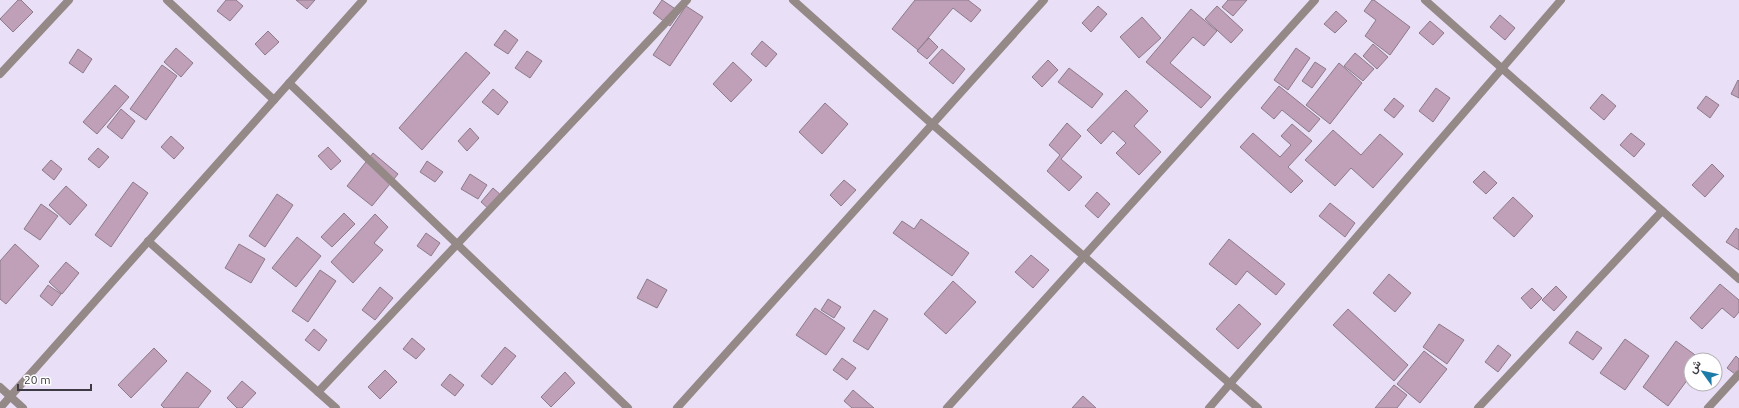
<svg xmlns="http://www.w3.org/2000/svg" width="1739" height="408" font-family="Ubuntu,Vazirmatn,sans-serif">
  <rect width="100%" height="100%" fill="#e9e0f7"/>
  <!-- building -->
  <g fill="#c0a0b9" stroke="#8d7a89">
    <path d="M18 0H21L33 12 13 32 0 19Z"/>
    <path d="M226 0H236L243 6 230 21 217 11Z"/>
    <path d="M296 0H315L307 9Z"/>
    <path d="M662 0 680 12 670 26 653 13Z"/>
    <path d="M915 0H968L981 10 971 22 953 8 918 50 892 29Z"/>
    <path d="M1228 0H1247L1233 16 1222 7Z"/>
    <path d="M1372 0H1374L1410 27 1390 55 1365 36 1376 20 1364 11Z"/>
    <path d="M686 6 703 17 670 66 653 55Z"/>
    <path d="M1098 6 1107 14 1091 32 1082 23Z"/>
    <path d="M1217 6 1243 30 1231 43 1205 19Z"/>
    <path d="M1191 9 1217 31 1204 46 1193 37 1170 63 1211 97 1201 108 1146 62Z"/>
    <path d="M1336 11 1347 21 1335 33 1324 24Z"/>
    <path d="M1500 15 1515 28 1505 40 1490 27Z"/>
    <path d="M1142 17 1161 38 1139 58 1120 37Z"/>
    <path d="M1430 21 1444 33 1433 45 1419 33Z"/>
    <path d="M505 30 518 40 508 54 494 45Z"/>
    <path d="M268 31 279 42 265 55 255 44Z"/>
    <path d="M929 38 938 47 927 59 917 51Z"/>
    <path d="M762 41 777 54 766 67 751 54Z"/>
    <path d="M1373 44 1388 57 1377 69 1363 56Z"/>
    <path d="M176 48 193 63 181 77 164 62Z"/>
    <path d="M1296 48 1310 58 1288 90 1274 80Z"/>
    <path d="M78 49 92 59 83 73 69 63Z"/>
    <path d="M942 49 965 69 953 84 929 63Z"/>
    <path d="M527 51 542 61 530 78 515 68Z"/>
    <path d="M466 52 490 73 422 150 399 128Z"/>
    <path d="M1355 53 1374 69 1363 81 1344 66Z"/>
    <path d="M1048 60 1058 70 1042 87 1032 77Z"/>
    <path d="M733 62 752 80 731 102 713 84Z"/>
    <path d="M1315 62 1326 69 1312 88 1302 81Z"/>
    <path d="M1339 63 1362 83 1330 124 1306 105Z"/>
    <path d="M162 65 177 76 146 120 130 109Z"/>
    <path d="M1069 68 1103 94 1092 108 1058 82Z"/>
    <path d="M1738 80 1739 81V98L1731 94Z"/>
    <path d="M115 85 129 97 97 134 83 122Z"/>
    <path d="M1279 86 1320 119 1309 132 1282 110 1274 119 1261 108Z"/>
    <path d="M1436 88 1450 98 1433 122 1419 111Z"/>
    <path d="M493 89 508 102 498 115 482 102Z"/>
    <path d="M1126 90 1148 111 1134 126 1161 152 1139 175 1116 153 1126 143 1113 131 1101 144 1087 130Z"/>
    <path d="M1602 94 1616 106 1604 120 1590 108Z"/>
    <path d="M1706 96 1719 105 1710 118 1697 108Z"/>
    <path d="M1394 98 1404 106 1394 118 1384 110Z"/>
    <path d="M825 103 848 124 822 154 799 132Z"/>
    <path d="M121 109 135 121 122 139 107 127Z"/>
    <path d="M1067 123 1081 136 1061 159 1082 177 1069 191 1047 171 1060 155 1049 145Z"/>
    <path d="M1292 124 1312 141 1288 167 1303 181 1291 193 1240 147 1253 133 1280 157 1291 145 1281 136Z"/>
    <path d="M470 128 479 138 467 151 458 141Z"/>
    <path d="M1333 130 1361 155 1380 134 1403 154 1373 188 1351 168 1335 186 1305 160Z"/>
    <path d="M1631 133 1645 144 1634 157 1620 145Z"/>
    <path d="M171 136 184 148 174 159 161 147Z"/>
    <path d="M328 147 341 161 331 170 318 156Z"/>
    <path d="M98 148 109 157 99 168 88 159Z"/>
    <path d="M373 153 398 174 372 206 347 186Z"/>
    <path d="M51 160 62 169 54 180 42 170Z"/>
    <path d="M427 161 443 172 435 182 420 172Z"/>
    <path d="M1712 164 1724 176 1705 197 1692 185Z"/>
    <path d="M1484 171 1497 183 1486 194 1473 182Z"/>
    <path d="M470 174 487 185 478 199 461 189Z"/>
    <path d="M844 180 856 190 841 206 830 195Z"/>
    <path d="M133 182 148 193 111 247 95 235Z"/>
    <path d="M66 186 87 205 70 225 49 205Z"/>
    <path d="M493 188 502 196 490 210 481 202Z"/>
    <path d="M1097 192 1110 204 1098 218 1085 206Z"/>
    <path d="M277 194 293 205 265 247 249 236Z"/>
    <path d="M1513 197 1533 216 1514 237 1493 218Z"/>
    <path d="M1330 203 1355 223 1345 237 1319 216Z"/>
    <path d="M41 204 58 216 40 240 24 229Z"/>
    <path d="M344 213 355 224 332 247 321 237Z"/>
    <path d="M375 214 388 227 374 243 383 250 353 283 331 262Z"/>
    <path d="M921 219 969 253 952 276 893 233 902 221 914 229Z"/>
    <path d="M1736 228 1739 230V250L1726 242Z"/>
    <path d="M426 233 440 243 431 256 417 246Z"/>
    <path d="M297 237 321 256 296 287 272 268Z"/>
    <path d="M1229 239 1285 284 1276 295 1247 271 1236 285 1209 264Z"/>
    <path d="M15 244 39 266 6 304 0 299V261Z"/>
    <path d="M239 244 265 259 251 283 225 268Z"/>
    <path d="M1031 255 1049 270 1033 288 1015 272Z"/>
    <path d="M66 262 79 273 62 294 49 282Z"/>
    <path d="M320 270 336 281 308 322 292 311Z"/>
    <path d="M1389 274 1411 293 1395 312 1373 293Z"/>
    <path d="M647 279 667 290 657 308 637 298Z"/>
    <path d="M953 281 976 302 946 334 924 314Z"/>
    <path d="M1720 284 1739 300V312L1734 318 1722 308 1702 329 1690 318Z"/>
    <path d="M48 285 61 294 52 306 40 296Z"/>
    <path d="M1556 286 1567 297 1554 311 1542 300Z"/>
    <path d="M380 287 393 298 375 320 362 310Z"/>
    <path d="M1532 288 1542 298 1531 309 1521 298Z"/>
    <path d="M828 299 841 307 834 318 821 310Z"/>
    <path d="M1239 304 1261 324 1238 349 1216 329Z"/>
    <path d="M815 308 845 328 826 355 796 335Z"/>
    <path d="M1348 309 1408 365 1394 381 1333 325Z"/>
    <path d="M874 310 888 319 868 350 853 341Z"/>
    <path d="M1439 324 1464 340 1447 364 1423 347Z"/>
    <path d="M314 329 327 340 319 351 305 340Z"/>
    <path d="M1577 331 1602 348 1593 360 1569 343Z"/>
    <path d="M412 338 425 349 416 359 403 349Z"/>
    <path d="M1625 339 1649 356 1625 390 1600 373Z"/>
    <path d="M1676 341 1702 360H1691V375L1668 406 1643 387Z"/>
    <path d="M1498 345 1511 355 1498 372 1485 362Z"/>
    <path d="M505 347 516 356 492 385 481 376Z"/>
    <path d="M154 348 167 361 131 398 118 385Z"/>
    <path d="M1424 351 1447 369 1420 403 1397 384Z"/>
    <path d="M1736 356 1739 359V377L1727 368Z"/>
    <path d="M842 358 856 368 847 380 833 370Z"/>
    <path d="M385 370 397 382 380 399 368 387Z"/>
    <path d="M187 372 211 391 198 408H164L161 405Z"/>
    <path d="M565 372 575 383 551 407 541 397Z"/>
    <path d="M450 374 464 385 455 396 441 385Z"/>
    <path d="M242 381 256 393 242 408H237L227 398Z"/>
    <path d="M1394 385 1407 395 1397 408H1375Z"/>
    <path d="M853 390 874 408H852L844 401Z"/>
    <path d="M1083 396 1096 408H1072Z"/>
  </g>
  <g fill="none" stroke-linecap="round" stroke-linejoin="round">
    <!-- minor -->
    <g stroke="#958987" stroke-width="8">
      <path d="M167 0 274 100"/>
      <path d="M793 0 932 124 1258 408"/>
      <path d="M1425 0 1739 279"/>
      <path d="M0 74 69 0"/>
      <path d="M289 83 628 408"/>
      <path d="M148 241 336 408"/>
      <path d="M0 387 23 408"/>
      <path d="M318 392 687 0"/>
      <path d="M0 408 363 0"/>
      <path d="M677 408 1044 0"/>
      <path d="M947 408 1315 0"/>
      <path d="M1209 408 1561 0"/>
      <path d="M1478 408 1662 211"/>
      <path d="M1708 408 1739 374"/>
    </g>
  </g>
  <!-- north arrow -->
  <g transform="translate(1703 372) rotate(303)"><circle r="19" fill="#ffffff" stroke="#b2b0b4"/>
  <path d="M0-3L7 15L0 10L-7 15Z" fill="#1d7ba8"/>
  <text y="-6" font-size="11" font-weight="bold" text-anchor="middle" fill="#3e3a43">ش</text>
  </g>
  <!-- scale -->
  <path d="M18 384v6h73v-6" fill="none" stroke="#3e3a43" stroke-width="2"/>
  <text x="24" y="384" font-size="12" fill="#3e3a43" stroke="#ffffff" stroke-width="3" paint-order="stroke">20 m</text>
</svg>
